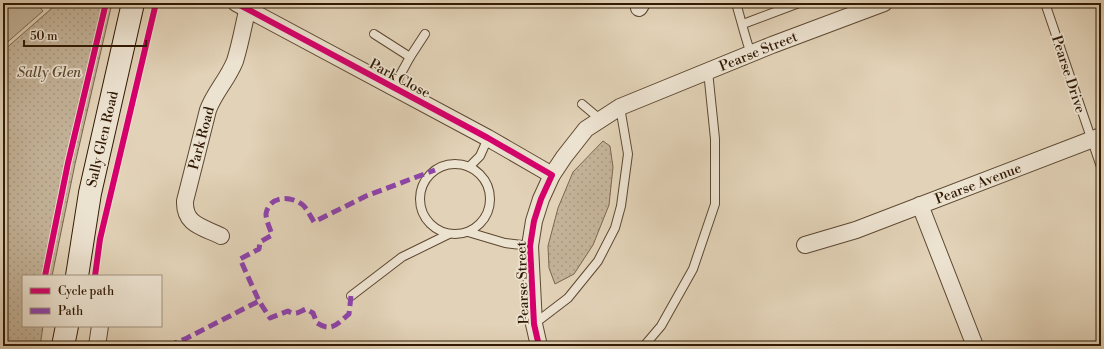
<svg xmlns="http://www.w3.org/2000/svg" width="1104" height="349" font-family="'Libre Bodoni',serif">
  <defs>
    <pattern id="green-dots" width="8" height="8" patternUnits="userSpaceOnUse"><rect width="8" height="8" fill="#c4b399"/><path d="M2 2h.1M6 6h.1" fill="none" stroke="#a99982" stroke-width="1.8" stroke-linecap="round"/></pattern>
  </defs>
  <rect width="100%" height="100%" fill="#e2d2b7"/>
  <filter id="stains"><feTurbulence type="fractalNoise" baseFrequency=".005" numOctaves="4"/><feColorMatrix values="0 0 0 0 .2 0 0 0 0 .09 0 0 0 0 .02 0 0 0 .5 -.17"/></filter>
  <radialGradient id="worn" r=".72"><stop offset=".6" stop-color="#630" stop-opacity="0"/><stop offset="1" stop-color="#630" stop-opacity=".3"/></radialGradient>
  <!-- green -->
  <g fill="url(#green-dots)" stroke="#7a664e">
    <path d="M51 3H112L75 164 52 276H23V326H43L40 346H3V51L51 9Z"/>
    <path d="M603 141 610 146 613 167 609 205 593 245 574 274 555 284 549 268 548 246 558 208 573 172Z"/>
  </g>
  <!-- pitch -->
  <path fill="#c4b399" stroke="#7a664e" d="M3 3H36L43 11 3 46Z"/>
  <g fill="none" stroke-linecap="round" stroke-linejoin="round">
    <defs>
      <g id="lane">
        <path d="M736 3C741 20 745 37 751 54"/>
        <path d="M1045 3 1101 167"/>
        <path d="M743 24 799 3"/>
        <path d="M374 34 410 57"/>
        <path d="M393 88 410 57 425 34"/>
        <path d="M582 104 601 120"/>
        <circle cx="455" cy="199" r="35"/>
        <path d="M469 167 480 156 488 138"/>
        <path d="M468 232 505 243 530 246"/>
        <path d="M351 296 402 257 449 234"/>
        <path d="M534 324 568 298 598 261 615 228 621 206 628 154 620 107"/>
        <path d="M644 346 661 326 693 269 715 204V139L708 71"/>
      </g>
      <g id="street">
        <path d="M236 3 488 138 552 175"/>
        <path d="M639 8 642 3"/>
        <path d="M920 205 975 346"/>
        <path d="M221 236C203 227 184 225 185 201L208 110C214 93 228 79 235 61 241 42 244 22 249 3"/>
        <path d="M805 245 856 230 1101 136"/>
        <path d="M97 346 100 326"/>
        <path d="M539 346 534 324 530 246 534 221 541 199 552 175 564 157 586 129 620 107 772 45 884 3"/>
      </g>
      <g id="secondary">
        <path d="M77 276 90 193 133 3"/>
        <path d="M63 346 67 326"/>
      </g>
    </defs>
    <!-- lane casing -->
    <use href="#lane" stroke="#5d4831" stroke-width="10"/>
    <!-- street casing -->
    <use href="#street" stroke="#5d4831" stroke-width="18"/>
    <!-- secondary casing -->
    <use href="#secondary" stroke="#311a04" stroke-width="24"/>
    <!-- lane -->
    <use href="#lane" stroke="#ece2d0" stroke-width="8"/>
    <!-- street -->
    <use href="#street" stroke="#ece2d0" stroke-width="16"/>
    <!-- secondary -->
    <use href="#secondary" stroke="#ece2d0" stroke-width="22"/>
    <!-- quiet -->
    <g stroke="#8e44ad" stroke-width="5" stroke-dasharray="10 5" stroke-linecap="butt">
      <path d="M351 296 349 314C338 323 332 333 317 323L313 313 306 309C299 312 295 316 288 311L270 318 259 301 240 259 259 249 260 242 272 235C270 228 266 221 266 214 269 195 292 195 304 206 308 211 311 217 314 222L366 196 435 170"/>
      <path d="M168 346 187 338 259 301"/>
    </g>
    <defs>
      <g id="cycleway">
        <path d="M236 3 488 138 552 175 541 199 534 221 530 246 534 324 539 346"/>
        <path d="M45 276 68 163 106 3"/>
        <path d="M95 276 100 239 156 3"/>
      </g>
    </defs>
    <!-- cycleway casing -->
    <use href="#cycleway" stroke="#ece2d0" stroke-width="8"/>
    <!-- cycleway -->
    <use href="#cycleway" stroke="#d6006c" stroke-width="6"/>
  </g>
  <g text-anchor="middle" stroke-width="3.5" stroke-linejoin="round" paint-order="stroke">
    <!-- street labels -->
    <g font-size="14" fill="#311a04" stroke="#ece2d0">
      <text transform="translate(758 51) rotate(-22)" y="5">Pearse Street</text>
      <text transform="translate(1069 74) rotate(72)" y="5">Pearse Drive</text>
      <text transform="translate(400 78) rotate(28)" y="5">Park Close</text>
      <text transform="translate(201 138) rotate(-75)" y="5">Park Road</text>
      <text transform="translate(102 139) rotate(-77)" y="5">Sally Glen Road</text>
      <text transform="translate(978 183) rotate(-21)" y="5">Pearse Avenue</text>
      <text transform="translate(522 283) rotate(-92)" y="5">Pearse Street</text>
    </g>
    <!-- park labels -->
    <g font-size="14" font-style="italic" fill="#5d4831" stroke="#ece2d0">
      <text x="49" y="77">Sally Glen</text>
    </g>
  </g>
  <!-- margin -->
  <rect width="1104" height="349" fill="none" stroke="#e2d2b7" stroke-width="16"/>
  <rect x="4" y="4" width="1096" height="341" fill="none" stroke="#311a04" stroke-width="2"/>
  <rect x="8" y="8" width="1088" height="333" fill="none" stroke="#311a04"/>
  <!-- legend -->
  <rect x="22" y="275" width="140" height="52" fill="#ece2d0" stroke="#a1927e"/>
  <rect x="30" y="288" width="20" height="6" fill="#d6006c" stroke="#a1927e"/>
  <text x="58" y="295" font-size="12" fill="#311a04">Cycle path</text>
  <rect x="30" y="308" width="20" height="6" fill="#8e44ad" stroke="#a1927e"/>
  <text x="58" y="315" font-size="12" fill="#311a04">Path</text>
  <!-- scale -->
  <path d="M24 40v6h122v-6" fill="none" stroke="#311a04" stroke-width="2"/>
  <text x="30" y="40" font-size="12" fill="#311a04" stroke="#ece2d0" stroke-width="3" paint-order="stroke">50 m</text>
  <rect width="100%" height="100%" filter="url(#stains)"/>
  <rect width="100%" height="100%" fill="url(#worn)"/>
</svg>
